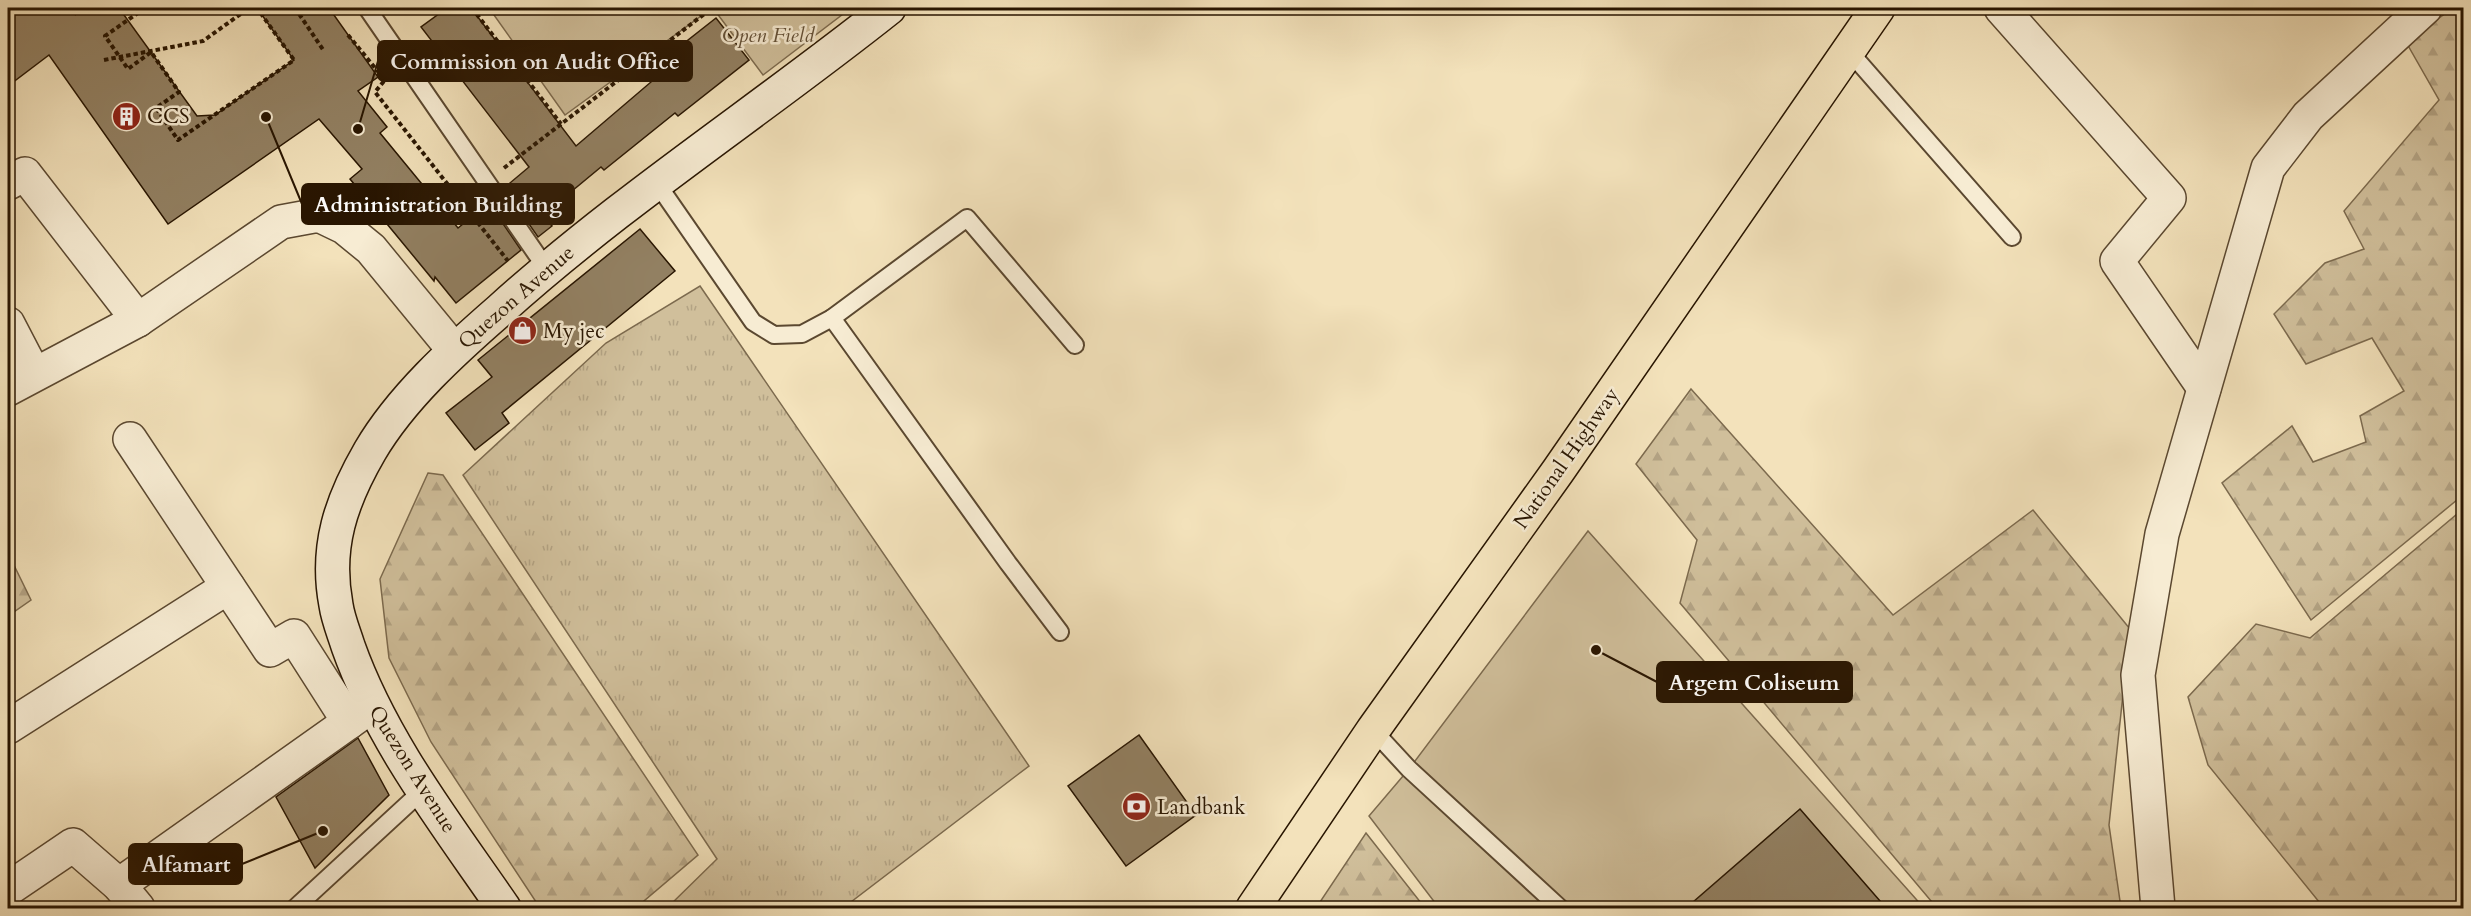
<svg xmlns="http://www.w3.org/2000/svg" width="2471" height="916" font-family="Cardo,serif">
  <defs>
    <pattern id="grass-tufts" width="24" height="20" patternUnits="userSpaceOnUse" patternTransform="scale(1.5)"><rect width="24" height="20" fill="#d0bf9b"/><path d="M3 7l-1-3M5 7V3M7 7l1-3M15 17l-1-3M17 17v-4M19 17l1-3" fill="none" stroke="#b3a384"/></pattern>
    <pattern id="forest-firs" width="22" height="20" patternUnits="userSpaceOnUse" patternTransform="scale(1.5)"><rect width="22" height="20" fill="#d0bf9b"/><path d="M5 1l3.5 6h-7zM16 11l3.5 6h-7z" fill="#b3a384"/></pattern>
  </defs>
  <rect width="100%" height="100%" fill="#f3e2bb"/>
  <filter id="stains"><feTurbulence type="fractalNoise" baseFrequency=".00333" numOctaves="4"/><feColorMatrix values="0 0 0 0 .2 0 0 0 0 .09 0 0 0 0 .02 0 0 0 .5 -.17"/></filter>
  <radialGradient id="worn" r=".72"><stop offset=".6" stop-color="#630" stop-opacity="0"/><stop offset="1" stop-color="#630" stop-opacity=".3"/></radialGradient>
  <!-- grass -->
  <path fill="url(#grass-tufts)" stroke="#7c6a4e" stroke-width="1.5" d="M700 286 1029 766 843 908H667L717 859 463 475 606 343Z"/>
  <!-- forest -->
  <g fill="url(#forest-firs)" stroke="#7c6a4e" stroke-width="1.5">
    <path d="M2453 8H2463V495L2311 620 2222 483 2292 426 2313 462 2366 442 2360 416 2404 391 2372 338 2306 364 2274 314 2325 263 2364 249 2344 211 2439 100 2406 42Z"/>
    <path d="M1691 389 1893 615 2033 510 2130 629 2109 825 2121 908H1937L1680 603 1697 540 1636 464Z"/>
    <path d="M428 473 443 475 698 855 644 901 648 908H540L431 742 389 658 380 579Z"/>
    <path d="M2463 509V908H2324L2208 765 2188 697 2256 624 2310 638Z"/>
    <path d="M8 553 31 600 8 616Z"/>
    <path d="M1366 833 1425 908H1316Z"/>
  </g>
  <!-- park -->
  <g fill="#d0bf9b" stroke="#7c6a4e" stroke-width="1.5">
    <path d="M489 8H712L565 115Z"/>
    <path d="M713 8H851L763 75Z"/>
    <path d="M1588 531 1924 908H1439L1369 816 1409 769Z"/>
  </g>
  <!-- building -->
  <g fill="#928062" stroke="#281501" stroke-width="1.5">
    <path d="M8 8H119L197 116 215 115 294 60 257 8H329L378 77 358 91 387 127 380 133 458 228 489 203 521 250 456 303 435 277 434 281 350 179 362 169 319 119 168 224 49 55 8 86Z"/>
    <path d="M447 8H471L576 146 651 82 645 74 716 18 749 60 678 116 675 113 604 170 601 167 543 215 552 226 538 237 504 188 529 167 421 27Z"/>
    <path d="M640 229 675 271 502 413 509 423 475 450 446 413 492 377 478 360Z"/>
    <path d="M1139 735 1196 815 1126 866 1068 786Z"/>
    <path d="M358 738 389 795 315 868 276 797Z"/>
    <path d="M1800 809 1887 909H1685Z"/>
  </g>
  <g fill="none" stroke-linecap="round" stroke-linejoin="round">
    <defs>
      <g id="lane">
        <path d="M367 8 546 268"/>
        <path d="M1849 51 2012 237"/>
        <path d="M656 182 753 322 774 335 802 334 832 318 1008 563 1060 632"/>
        <path d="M832 318 967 218 1075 345"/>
        <path d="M1373 730 1409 769 1560 908"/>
        <path d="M295 908 423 790"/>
      </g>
      <g id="street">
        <path d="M2001 8 2169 198 2117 261 2204 388"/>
        <path d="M8 183 25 174 138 320"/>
        <path d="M8 324 34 374"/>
        <path d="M8 389 138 320 281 222 319 215 344 227 371 249 454 350"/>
        <path d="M130 439 270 650 294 636 349 722"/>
        <path d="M8 727 228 587"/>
        <path d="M119 885 366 710"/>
        <path d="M8 889 73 845 119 885 138 908"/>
        <path d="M2158 908 2138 675 2162 534 2268 168 2308 116 2425 8"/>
      </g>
      <path id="secondary" d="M504 908C447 825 382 742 348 646 344 633 338 619 336 605 325 547 341 501 370 451 401 398 454 350 500 310 622 200 761 110 889 8"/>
      <path id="primary" d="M1253 908 1373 730 1558 471 1878 8"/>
    </defs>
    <!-- lane casing -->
    <use href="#lane" stroke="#5b4830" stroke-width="20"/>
    <!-- street casing -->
    <use href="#street" stroke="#5b4830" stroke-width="36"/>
    <!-- secondary casing -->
    <use href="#secondary" stroke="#281501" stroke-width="36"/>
    <!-- primary casing -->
    <use href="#primary" stroke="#281501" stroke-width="36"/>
    <!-- path -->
    <g stroke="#281501" stroke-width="4" stroke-dasharray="4.5 3" stroke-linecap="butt">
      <path d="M145 8 105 36 128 69 151 52 179 92 156 108 178 140 294 60 257 8"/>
      <path d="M295 8 324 51"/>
      <path d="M472 8 561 124"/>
      <path d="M74 14 84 8"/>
      <path d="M348 35 385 80 375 92 508 261"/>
      <path d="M104 60 203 41 249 8"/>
      <path d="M504 168 712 8"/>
    </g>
    <!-- lane -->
    <use href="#lane" stroke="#f7ecd3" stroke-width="16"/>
    <!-- street -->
    <use href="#street" stroke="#f7ecd3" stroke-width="33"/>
    <!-- secondary -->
    <use href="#secondary" stroke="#f7ecd3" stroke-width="33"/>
    <!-- primary -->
    <use href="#primary" stroke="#f3e2bb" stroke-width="33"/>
  </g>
  <!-- icons -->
  <defs>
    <symbol id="building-disc" viewBox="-11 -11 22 22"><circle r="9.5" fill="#8f2418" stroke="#f7ecd3"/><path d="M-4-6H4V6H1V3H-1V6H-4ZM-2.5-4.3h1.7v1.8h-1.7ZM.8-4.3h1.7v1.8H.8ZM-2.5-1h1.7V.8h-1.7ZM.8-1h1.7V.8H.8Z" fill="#fff"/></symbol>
    <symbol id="shop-disc" viewBox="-11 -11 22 22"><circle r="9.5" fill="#8f2418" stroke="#f7ecd3"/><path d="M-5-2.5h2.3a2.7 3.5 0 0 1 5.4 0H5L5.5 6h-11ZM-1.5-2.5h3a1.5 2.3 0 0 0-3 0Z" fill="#fff"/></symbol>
    <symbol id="bank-disc" viewBox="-11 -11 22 22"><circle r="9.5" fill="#8f2418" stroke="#f7ecd3"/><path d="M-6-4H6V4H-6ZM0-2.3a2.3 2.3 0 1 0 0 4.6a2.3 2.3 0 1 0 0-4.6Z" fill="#fff"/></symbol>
  </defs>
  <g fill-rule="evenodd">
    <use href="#building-disc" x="110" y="100" width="33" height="33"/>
    <use href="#shop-disc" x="506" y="314" width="33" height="33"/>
    <use href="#bank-disc" x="1120" y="790" width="33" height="33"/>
  </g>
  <g text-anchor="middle" stroke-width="5" stroke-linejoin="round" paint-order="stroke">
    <!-- park labels -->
    <g font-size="21" font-style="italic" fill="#635037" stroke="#f7ecd3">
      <text x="768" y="42">Open Field</text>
    </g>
    <!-- poi labels -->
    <g font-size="21" fill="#281501" stroke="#f7ecd3" text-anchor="start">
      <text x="147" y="123">CCS</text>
      <text x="543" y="338">My jec</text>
      <text x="1157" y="814">Landbank</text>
    </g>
    <!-- street labels -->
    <g font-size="21" fill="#281501" stroke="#f7ecd3">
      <text transform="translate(516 297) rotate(-41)" y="7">Quezon Avenue</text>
      <text transform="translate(1566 458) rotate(-55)" y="7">National Highway</text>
      <text transform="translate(413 769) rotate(58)" y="7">Quezon Avenue</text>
    </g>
  </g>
  <!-- callouts -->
  <path fill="none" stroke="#281501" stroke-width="2" d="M358 129L378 61M266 117L302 204M1596 650L1657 682M323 831L242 864"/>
  <g fill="#281501" stroke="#f7ecd3" stroke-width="2">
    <circle cx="358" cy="129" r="6"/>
    <circle cx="266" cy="117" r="6"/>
    <circle cx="1596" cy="650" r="6"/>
    <circle cx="323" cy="831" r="6"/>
  </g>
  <g fill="#281501" stroke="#281501" stroke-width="2">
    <rect x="378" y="41" width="314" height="40" rx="6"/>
    <rect x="302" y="184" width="272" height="40" rx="6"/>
    <rect x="1657" y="662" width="195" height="40" rx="6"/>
    <rect x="129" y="844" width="113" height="40" rx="6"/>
  </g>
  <g font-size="22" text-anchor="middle" font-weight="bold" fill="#fff">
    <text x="535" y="69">Commission on Audit Office</text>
    <text x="438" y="212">Administration Building</text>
    <text x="1754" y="690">Argem Coliseum</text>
    <text x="186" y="872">Alfamart</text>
  </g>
  <!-- margin -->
  <rect width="2471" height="916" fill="none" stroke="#f3e2bb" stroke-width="30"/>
  <rect x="9" y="9" width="2453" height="898" fill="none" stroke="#281501" stroke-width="3"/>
  <rect x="15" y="15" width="2441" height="886" fill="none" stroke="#281501" stroke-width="1.5"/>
  <rect width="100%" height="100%" filter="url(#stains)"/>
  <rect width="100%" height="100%" fill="url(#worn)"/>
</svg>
